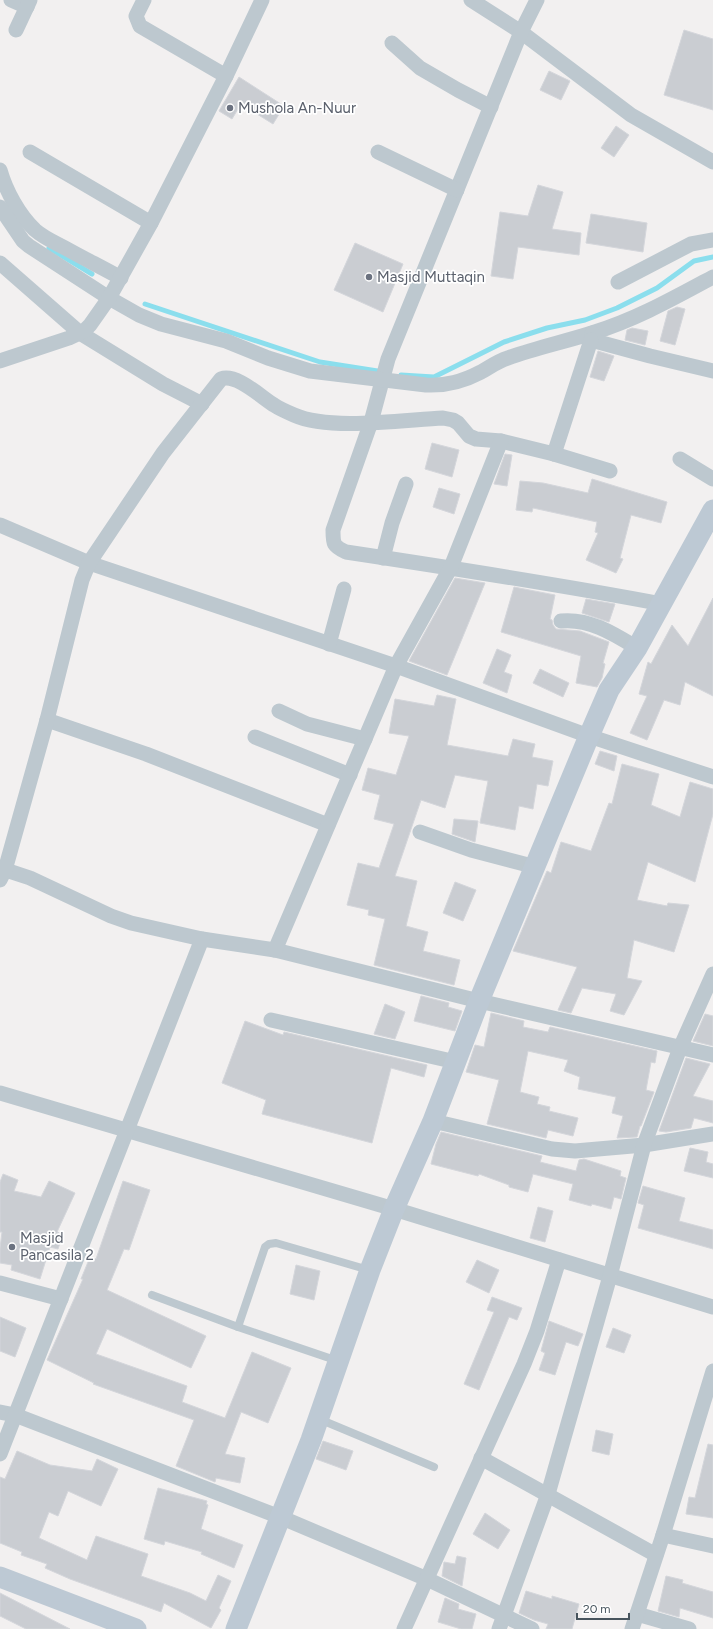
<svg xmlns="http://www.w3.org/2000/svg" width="713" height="1629" font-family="Figtree,sans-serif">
  <rect width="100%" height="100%" fill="#f2f0f0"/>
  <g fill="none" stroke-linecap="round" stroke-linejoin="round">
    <!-- stream -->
    <g stroke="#8bdeed" stroke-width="5">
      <path d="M49 248 92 274"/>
      <path d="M145 304 320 362 384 372"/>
      <path d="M401 375 434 377 504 342 547 328 585 320 617 308 657 288 694 261 713 257"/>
    </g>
  </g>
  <!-- building -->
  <g fill="#cacdd2" stroke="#d4d6db">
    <path d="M684 30 713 39V110L664 95Z"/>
    <path d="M549 71 570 81 561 100 540 90Z"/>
    <path d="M239 77 284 106 273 124 241 104 232 119 219 111Z"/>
    <path d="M616 126 629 135 614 157 601 148Z"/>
    <path d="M538 185 563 192 552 229 581 233 579 255 518 247 513 279 491 276 500 212 528 216Z"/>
    <path d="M591 214 647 223 643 252 586 243Z"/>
    <path d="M355 243 403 264 383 312 334 290Z"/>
    <path d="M677 307 685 309 675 345 660 341 668 311Z"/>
    <path d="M632 328 648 331 645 345 625 340 627 330Z"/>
    <path d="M598 351 614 356 604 381 590 377Z"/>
    <path d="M432 443 459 450 452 477 425 469Z"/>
    <path d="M505 454 512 455 507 486 494 484Z"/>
    <path d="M592 479 667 502 661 523 631 515 620 558 623 559 616 573 586 560 598 533 595 532 597 522 533 508 532 512 516 510 520 481 543 483 588 493Z"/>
    <path d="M439 488 460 494 454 514 433 507Z"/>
    <path d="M455 578 485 583 447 675 409 661Z"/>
    <path d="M514 587 555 595 550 619 552 620 553 625 556 629 580 631 609 642 603 663 605 664 602 678 597 687 576 683 581 656 501 632Z"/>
    <path d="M713 598V696L685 682 680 705 664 700 647 740 630 733 647 696 639 694 648 662 651 664 672 625 688 646Z"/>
    <path d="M586 599 615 604 609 622 582 613Z"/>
    <path d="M497 649 511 655 504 672 512 675 507 693 483 683Z"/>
    <path d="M540 669 569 683 563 697 533 683Z"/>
    <path d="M437 695 456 699 447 745 508 756 513 739 535 744 532 757 553 761 548 786 537 784 533 809 519 806 515 830 480 823 488 781 455 775 445 808 421 800 395 876 417 881 406 926 428 932 423 951 460 960 454 985 374 965 385 919 368 915 369 910 347 905 358 863 379 868 394 824 374 819 380 795 362 790 368 768 396 775 409 736 389 733 395 699 434 706Z"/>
    <path d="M600 751 617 756 614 771 595 764Z"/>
    <path d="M622 764 659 774 651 805 680 817 690 782 713 789V814L695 882 648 862 637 900 667 906 668 903 689 905 674 952 634 940 627 978 642 981 624 1015 610 1011 616 994 582 988 571 1013 558 1010 577 967 513 951 547 871 551 873 561 842 591 851 609 803 612 804Z"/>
    <path d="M454 819 478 821 475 842 452 834Z"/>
    <path d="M455 882 476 890 463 921 443 913Z"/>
    <path d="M421 996 449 1003 448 1007 462 1011 455 1031 414 1021Z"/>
    <path d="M385 1004 405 1012 395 1039 374 1034Z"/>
    <path d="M491 1013 524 1021 523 1027 548 1032 550 1027 657 1051 655 1063 651 1062 646 1090 654 1092 641 1126H640L637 1137 617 1138 623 1116 612 1113 616 1097 578 1089 580 1077 564 1071 568 1060 528 1051 520 1092 539 1097 537 1104 550 1107 549 1111 578 1118 573 1136 548 1130 546 1138 487 1124 499 1080 466 1072 475 1045 484 1047Z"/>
    <path d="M705 1014 713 1016V1046L693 1041Z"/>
    <path d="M245 1021 283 1035 284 1032 427 1065 424 1077 391 1068 372 1143 262 1114 266 1100 222 1083Z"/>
    <path d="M686 1058 710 1064 693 1096 713 1101V1123L694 1118 691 1128 666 1132 659 1131Z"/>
    <path d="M441 1132 542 1156 540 1162 576 1171 579 1160 584 1159 621 1171 620 1176 626 1178 621 1199 614 1197 611 1209 592 1204 591 1206 569 1200 573 1184 533 1174 528 1192 509 1187V1185L479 1174 478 1176 431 1164 436 1144Z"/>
    <path d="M690 1148 708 1152 706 1162 713 1164V1178L684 1171Z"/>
    <path d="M3 1174 18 1180 14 1191 41 1197 49 1181 75 1193 57 1232 63 1234 58 1249 50 1247 40 1279 11 1270 12 1265 0 1263V1248L2 1232H0V1182Z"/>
    <path d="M123 1181 150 1190 129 1250 124 1249 107 1290 206 1336 191 1368 107 1329 96 1354 187 1386 182 1402 225 1418 252 1352 291 1368 268 1423 241 1412 225 1454 245 1458 240 1483 216 1478 215 1482 176 1466 194 1420 93 1384 94 1383 47 1360 83 1279H81L90 1257 96 1259Z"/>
    <path d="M643 1186 685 1198 679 1221 713 1230V1249L638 1228 644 1205 638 1203Z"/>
    <path d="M538 1207 553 1211 545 1242 530 1238Z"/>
    <path d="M477 1260 499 1270 489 1293 466 1282Z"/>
    <path d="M296 1265 320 1271 314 1300 290 1294Z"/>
    <path d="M492 1297 522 1308 517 1320 509 1317 479 1390 464 1384 494 1312 487 1310Z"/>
    <path d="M0 1317 26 1328 15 1357 0 1351Z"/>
    <path d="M549 1321 583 1334 578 1346 566 1342 555 1375 539 1370 545 1353 541 1351Z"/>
    <path d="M613 1328 631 1335 624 1353 606 1347Z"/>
    <path d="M596 1430 613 1434 609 1455 592 1451Z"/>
    <path d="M323 1441 353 1451 346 1470 316 1459Z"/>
    <path d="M708 1444 713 1445V1518L686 1514 689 1497 695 1498Z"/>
    <path d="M17 1451 50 1465 92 1471 97 1459 118 1469 101 1506 68 1491 58 1516 49 1512 39 1538 87 1560 96 1536 148 1554 141 1576 190 1593 206 1601 218 1575 231 1581 219 1608 221 1610 211 1628 164 1603 161 1612 70 1579 45 1568 47 1564 21 1555 22 1552 0 1543V1477L5 1479Z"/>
    <path d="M158 1488 207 1501 206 1504 208 1505 201 1529 243 1545 234 1568 201 1554 202 1552 165 1541 164 1545 144 1539Z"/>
    <path d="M485 1513 510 1530 498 1549 473 1534Z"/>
    <path d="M457 1556 466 1558 462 1586 442 1576 444 1562 455 1564Z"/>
    <path d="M666 1576 683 1580 682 1583 713 1592V1618L680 1608 679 1617 658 1611Z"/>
    <path d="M526 1591 552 1599V1596L579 1604 572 1629H546L548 1624 534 1620 519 1613Z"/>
    <path d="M0 1593 70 1629H26L0 1616Z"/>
    <path d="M445 1598 459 1604 458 1609 476 1614 472 1629H461L438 1622Z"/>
  </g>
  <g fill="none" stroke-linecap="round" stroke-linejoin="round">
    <!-- lane -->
    <g stroke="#bdc8cf" stroke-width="8">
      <path d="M152 1295 238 1327 338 1361"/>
      <path d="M238 1327 265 1247 269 1244 276 1243 369 1270"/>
      <path d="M319 1419 434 1467"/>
    </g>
    <!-- street -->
    <g stroke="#bdc8cf" stroke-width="15">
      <path d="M11 0 27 7"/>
      <path d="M144 0 136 16 140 26 226 76"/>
      <path d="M471 0 521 32 631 115 713 162"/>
      <path d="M537 0 521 32 388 359 371 422 333 530C333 544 333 546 346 552 452 568 557 584 662 604"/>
      <path d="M16 30 30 0"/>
      <path d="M392 43 420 68 458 90 491 107"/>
      <path d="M30 152 151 223"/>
      <path d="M378 152 457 190"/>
      <path d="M0 170C6 191 19 215 35 230 44 238 56 243 67 249 85 259 103 268 121 278"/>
      <path d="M0 207 23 241 29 246 109 298 139 315 161 324 226 341 268 358 310 371 426 385C446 386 462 382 481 372 490 367 498 361 508 358 535 348 564 342 592 333 635 320 674 298 713 277"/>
      <path d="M0 263 80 333 163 384 202 404"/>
      <path d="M618 282 691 244 713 240"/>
      <path d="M592 333 591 340 650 356 713 371"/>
      <path d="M0 361 69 338 84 331 90 325 109 298 151 223 226 76 262 0"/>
      <path d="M554 454 591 340"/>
      <path d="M680 459 713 479"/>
      <path d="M0 525 89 563 396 666 589 736 713 777"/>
      <path d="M383 558 392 523 406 484"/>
      <path d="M561 621C589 618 614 634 637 648"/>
      <path d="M329 644 344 589"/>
      <path d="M279 711 307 724 365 739"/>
      <path d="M47 720 146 754 328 825"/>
      <path d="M255 737 350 775"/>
      <path d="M420 832 471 850 536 867"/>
      <path d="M0 868 30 878 111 916 131 923 202 939 275 950 479 1001 713 1055"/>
      <path d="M0 880 5 870 47 720 82 580 89 563 163 453 221 379C236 373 261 397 274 405 280 409 287 412 294 415 330 431 403 420 443 418L453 420 458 423 469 436 476 439 501 441 554 454 610 471"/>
      <path d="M275 950 396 666 451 567 501 441"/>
      <path d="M271 1020 456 1062"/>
      <path d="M0 1093 394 1209 713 1307"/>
      <path d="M433 1121 552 1149 575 1151 644 1145 713 1134"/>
      <path d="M0 1283 61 1299"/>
      <path d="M0 1412 15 1415 280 1517 427 1579 532 1629"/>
      <path d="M0 1454 202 939"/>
      <path d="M481 1458 656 1555"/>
      <path d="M663 1535 713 1546"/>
      <path d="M637 1614 689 1629"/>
      <path d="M404 1629 524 1364 537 1331 559 1260"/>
      <path d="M499 1629 548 1494 610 1276 644 1145 680 1048 713 974"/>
      <path d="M632 1629 663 1535 713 1371"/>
    </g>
    <!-- secondary -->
    <g stroke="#bdc9d4" stroke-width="21">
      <path d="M0 1577 136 1629"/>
      <path d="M236 1629 311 1440 370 1270 394 1209 433 1121 479 1001 589 736 609 690 637 648 713 510"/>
    </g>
  </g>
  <!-- markers -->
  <g fill="#6b7280" stroke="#fff" stroke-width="1.5">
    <circle cx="230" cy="108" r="4"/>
    <circle cx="369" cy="277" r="4"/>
    <circle cx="12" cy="1247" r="4"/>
  </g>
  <g text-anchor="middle" stroke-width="3.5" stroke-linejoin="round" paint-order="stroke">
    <!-- worship labels -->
    <g font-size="15" fill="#5b616d" stroke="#fff" text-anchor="start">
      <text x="238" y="113">Mushola An-Nuur</text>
      <text x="377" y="282">Masjid Muttaqin</text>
      <text x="20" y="1243">Masjid<tspan x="20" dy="17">Pancasila 2</tspan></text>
    </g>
  </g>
  <!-- scale -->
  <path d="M577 1613v6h52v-6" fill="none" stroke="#47545d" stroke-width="2"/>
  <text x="583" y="1613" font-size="12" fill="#47545d" stroke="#ffffff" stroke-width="3" paint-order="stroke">20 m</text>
</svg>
